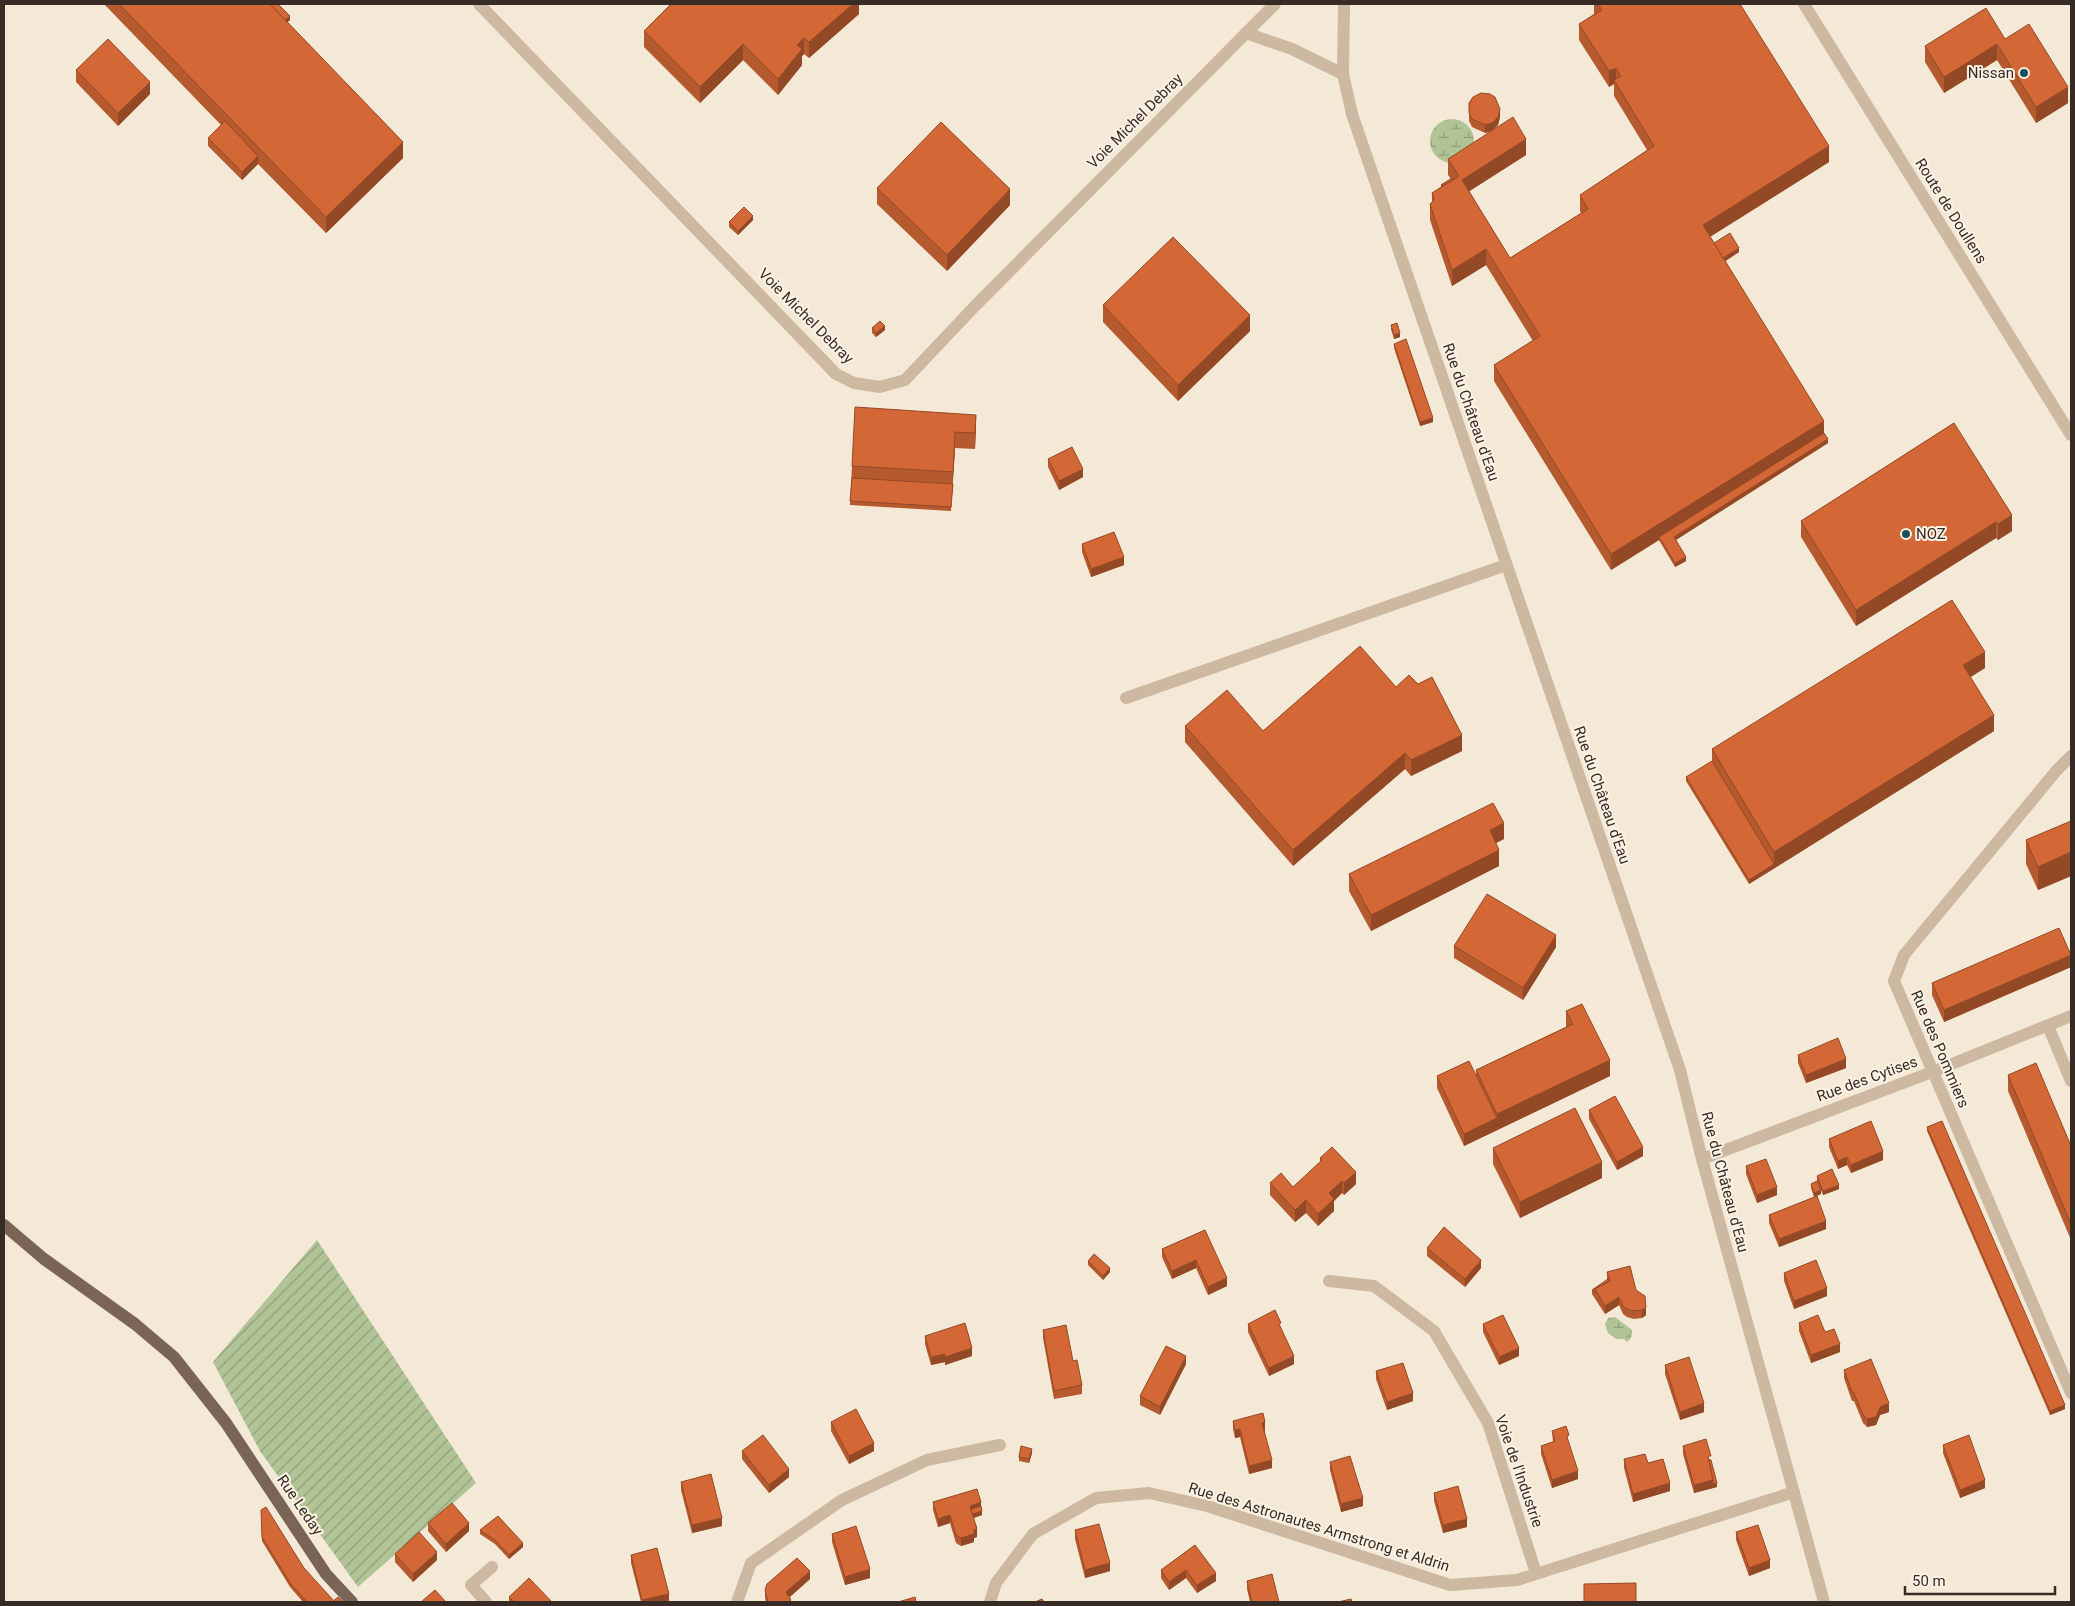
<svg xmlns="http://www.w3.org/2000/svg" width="2075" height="1606" font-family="Roboto,sans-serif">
  <defs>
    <pattern id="wetland-marsh" width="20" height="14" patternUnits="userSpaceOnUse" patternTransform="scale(1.25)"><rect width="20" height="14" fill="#b1c496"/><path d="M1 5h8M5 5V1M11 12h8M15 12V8" fill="none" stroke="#919f7a"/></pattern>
    <pattern id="garden-furrows" width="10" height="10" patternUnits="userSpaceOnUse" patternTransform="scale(1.25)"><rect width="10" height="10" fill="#b1c496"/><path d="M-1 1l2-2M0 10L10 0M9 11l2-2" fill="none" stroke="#919f7a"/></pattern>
  </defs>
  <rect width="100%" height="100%" fill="#f4e8d7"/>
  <!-- wetland -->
  <g fill="url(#wetland-marsh)">
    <circle cx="1452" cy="141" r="22"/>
    <path d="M1615 1317 1632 1330 1631 1338 1627 1342 1624 1339H1616L1608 1333 1605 1324 1608 1318Z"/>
  </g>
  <!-- garden -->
  <path fill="url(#garden-furrows)" d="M317 1240 476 1483 358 1587 260 1451 213 1362Z"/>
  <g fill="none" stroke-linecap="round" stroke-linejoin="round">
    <!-- minor -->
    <g stroke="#cdb9a2" stroke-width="12">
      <path d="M479 4 836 374 854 383 880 387 905 380 975 306 1275 4"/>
      <path d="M1344 4 1343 74 1352 114 1680 1070 1702 1159 1824 1602"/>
      <path d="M1804 4 2071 435"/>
      <path d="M1246 33 1292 49 1343 74"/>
      <path d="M1126 698 1506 565"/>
      <path d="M2071 756 2057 770 1904 955 1894 981 2071 1393"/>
      <path d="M2048 1026 2071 1081"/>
      <path d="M1702 1159 1932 1072 2071 1016"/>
      <path d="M1329 1281 1374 1286 1434 1331 1488 1423 1536 1573"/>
      <path d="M486 1602 471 1585 492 1567"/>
      <path d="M737 1602 751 1563 842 1500 927 1460 1000 1445"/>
      <path d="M990 1602 996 1583 1033 1534 1096 1498 1149 1493 1207 1506 1450 1585 1517 1580 1794 1492"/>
    </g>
    <!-- major -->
    <path stroke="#7a6455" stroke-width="12" d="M4 1225 44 1259 135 1324 174 1357 226 1423 326 1574 352 1602"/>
  </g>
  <!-- wall -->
  <g fill="#b5592e">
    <path d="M104 4H278L290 20 287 22 403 158 326 233 258 164 242 180 208 146V138L221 125Z"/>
    <path d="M859 4V14L809 58 804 54 802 56V65L778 95 743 60 700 103 644 47V31Z"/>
    <path d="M1594 4H1740L1829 162 1710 237 1714 244 1739 252 1725 261 1824 433 1828 443 1676 540 1686 561 1675 567 1659 540 1611 570 1494 381V365L1533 341 1486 265 1452 286 1430 220V204L1432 202V193L1441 187V185L1451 179 1448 175V159L1526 155 1469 191 1510 258 1581 213 1580 211V195L1647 150 1614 96V84L1609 87 1579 40V24L1594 14Z"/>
    <path d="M2005 39 2068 103 2036 123 1997 60 1944 93 1925 62V46Z"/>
    <path d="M76 70 150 94 118 126 76 82Z"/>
    <path d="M1469 103 1500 117 1498 125 1492 131 1485 133 1472 127 1469 121Z"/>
    <path d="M877 188 1010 205 947 271 877 204Z"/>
    <path d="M753 220 738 235 729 227V222Z"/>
    <path d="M1103 305 1250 331 1178 401 1103 322Z"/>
    <path d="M1391 325 1400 337 1394 339 1391 329Z"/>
    <path d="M872 328 885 330 876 337 872 333Z"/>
    <path d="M1394 344 1433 422 1420 426 1394 348Z"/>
    <path d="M976 415 975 449 955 448 951 511 850 505 852 466Z"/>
    <path d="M1954 423 2012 531 1998 540 1996 538 1856 626 1801 537V521Z"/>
    <path d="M1048 459 1083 477 1059 490 1048 467Z"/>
    <path d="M1082 544 1124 565 1091 577 1082 552Z"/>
    <path d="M1985 668 1970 677 1994 731 1749 884 1686 781V777L1712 761V749Z"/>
    <path d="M1396 687 1462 751 1411 776 1405 769 1293 866 1185 742V726L1263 731Z"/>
    <path d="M2071 821V876L2038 890 2026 864V840Z"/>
    <path d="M1504 839 1496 843 1499 866 1371 931 1349 891V874Z"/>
    <path d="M1454 946 1556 947 1523 1000 1454 958Z"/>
    <path d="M2071 967 1944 1022 1932 995V983Z"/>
    <path d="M1566 1011 1610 1076 1464 1146 1437 1088V1076L1476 1075V1070L1566 1027Z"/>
    <path d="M1798 1055 1846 1068 1806 1083 1798 1063Z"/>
    <path d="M2008 1075 2071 1146V1240L2008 1091Z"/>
    <path d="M1589 1110 1643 1156 1617 1170 1589 1119Z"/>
    <path d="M1927 1127 2065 1409 2050 1415 1927 1131Z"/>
    <path d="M1829 1139 1883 1160 1851 1173 1847 1165 1838 1169 1829 1147Z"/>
    <path d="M1493 1148 1602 1178 1520 1218 1493 1164Z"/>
    <path d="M1320 1158 1356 1184 1344 1195 1342 1193 1334 1201V1211L1318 1226 1306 1213 1295 1222 1270 1195V1183L1293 1187 1320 1162Z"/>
    <path d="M1746 1166 1777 1195 1757 1203 1746 1174Z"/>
    <path d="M1817 1176 1839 1189 1823 1195 1821 1190V1194L1814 1197 1811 1188V1184L1817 1181Z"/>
    <path d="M1769 1215 1826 1229 1779 1247 1769 1223Z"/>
    <path d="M1205 1230 1227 1286 1208 1295 1196 1268 1172 1279 1162 1257V1249Z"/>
    <path d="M1427 1248 1481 1268 1465 1287 1427 1256Z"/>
    <path d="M1088 1261 1110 1272 1103 1280 1088 1265Z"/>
    <path d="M1607 1272 1636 1290 1646 1315 1642 1318 1634 1319 1627 1317 1623 1314 1619 1305 1605 1314 1592 1294V1290L1607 1280Z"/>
    <path d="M1784 1273 1827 1296 1794 1309 1784 1281Z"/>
    <path d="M1799 1323 1825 1332 1840 1352 1811 1363 1799 1331Z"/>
    <path d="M1248 1324 1294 1364 1269 1376 1248 1332Z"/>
    <path d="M1483 1324 1519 1356 1499 1365 1483 1332Z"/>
    <path d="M1043 1330 1073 1361 1082 1385V1394L1054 1399 1043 1338Z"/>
    <path d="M925 1336 972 1356 945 1365V1362L931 1365 925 1344Z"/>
    <path d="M1186 1364 1160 1415 1140 1405V1396Z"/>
    <path d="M1665 1365 1704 1412 1680 1420 1665 1374Z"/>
    <path d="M1844 1370 1889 1412 1880 1415 1876 1425 1867 1427 1863 1423 1854 1401H1852L1844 1378Z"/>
    <path d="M1376 1371 1413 1401 1387 1410 1376 1379Z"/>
    <path d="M1233 1421 1265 1431H1264L1272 1468 1249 1474 1240 1437 1235 1438 1233 1429Z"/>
    <path d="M831 1422 874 1451 849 1464 831 1431Z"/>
    <path d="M1552 1431 1578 1479 1552 1488 1541 1454V1446L1553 1442Z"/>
    <path d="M1943 1445 1985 1488 1960 1498 1943 1453Z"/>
    <path d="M1683 1446 1711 1460 1717 1487 1694 1493 1683 1454Z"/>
    <path d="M742 1451 789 1477 769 1493 742 1459Z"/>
    <path d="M1032 1453 1029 1463 1019 1461V1457Z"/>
    <path d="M1624 1459 1648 1463 1670 1491 1633 1502 1624 1468Z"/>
    <path d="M1330 1462 1363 1506 1341 1512 1330 1470Z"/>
    <path d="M681 1482 722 1526 692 1533 681 1490Z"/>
    <path d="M1434 1493 1467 1527 1443 1533 1434 1501Z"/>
    <path d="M933 1502 981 1506 982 1515 973 1518 977 1537 974 1538V1542L961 1546 956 1543 950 1523 938 1527 933 1510Z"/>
    <path d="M261 1510 304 1568 334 1601 343 1602H303L290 1587 262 1541Z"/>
    <path d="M428 1523 469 1531 446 1552 428 1531Z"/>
    <path d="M480 1530 523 1547 509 1559 495 1544 480 1534Z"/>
    <path d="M1075 1530 1110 1571 1085 1578 1075 1539Z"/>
    <path d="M1736 1532 1770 1568 1749 1576 1736 1540Z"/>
    <path d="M832 1534 870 1578 845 1585 832 1542Z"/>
    <path d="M1195 1545 1216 1581 1197 1593 1186 1578 1169 1590 1161 1578V1570Z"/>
    <path d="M395 1554 437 1560 413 1582 395 1562Z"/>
    <path d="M631 1555 669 1602H641L631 1563Z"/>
    <path d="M810 1579 790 1597 791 1602H766L765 1598V1590Z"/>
    <path d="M1247 1581 1279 1602H1250L1247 1589Z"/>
    <path d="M509 1597 552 1602H509Z"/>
  </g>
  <!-- shaded-wall -->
  <g fill="#944926">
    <path d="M852 4H859V14L809 58V42Z"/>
    <path d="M290 16V20L279 30V26Z"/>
    <path d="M804 38V54L802 56V65L778 95V79L797 45Z"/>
    <path d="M743 44V60L700 103V87Z"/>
    <path d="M1997 44V60L1944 93V77Z"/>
    <path d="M1616 68V83L1614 80V84L1609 87V71Z"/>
    <path d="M150 82V94L118 126V113Z"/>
    <path d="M2068 87V103L2036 123V107Z"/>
    <path d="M1500 109V117L1498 125 1492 131 1485 133V125Z"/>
    <path d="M1526 139V155L1462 196V180Z"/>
    <path d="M403 142V158L326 233V217Z"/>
    <path d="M1829 146V162L1703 241V225Z"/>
    <path d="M258 156V164L242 180V172Z"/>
    <path d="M1010 189V205L947 271V255Z"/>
    <path d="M753 216V220L738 235V231Z"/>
    <path d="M1739 248V252L1718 266V262Z"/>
    <path d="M1486 249V265L1452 286V270Z"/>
    <path d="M1250 315V331L1178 401V385Z"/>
    <path d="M885 326V330L876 337V333Z"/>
    <path d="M1400 333V337L1394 339V335Z"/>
    <path d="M976 415V431L975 449V433Z"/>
    <path d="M1433 418V422L1420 426V422Z"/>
    <path d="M1824 421V437L1659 537V540L1611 570V554Z"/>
    <path d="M955 432V448L951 511 953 472Z"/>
    <path d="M1828 439V443L1674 541V537Z"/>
    <path d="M1083 469V477L1059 490V481Z"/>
    <path d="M2012 515V531L1998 540V524Z"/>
    <path d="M1996 522V538L1856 626V610Z"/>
    <path d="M1124 557V565L1091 577V569Z"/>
    <path d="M1686 557V561L1675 567V563Z"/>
    <path d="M1985 652V668L1963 682V665Z"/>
    <path d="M1994 715V731L1749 884V880L1774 864V852Z"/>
    <path d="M1462 735V751L1411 776V760Z"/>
    <path d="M1405 753V769L1293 866V850Z"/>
    <path d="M1504 823V839L1490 846V830Z"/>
    <path d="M1499 850V866L1371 931V915Z"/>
    <path d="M2071 852V876L2038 890V867Z"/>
    <path d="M1556 935V947L1523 1000V988Z"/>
    <path d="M2071 955V967L1944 1022V1010Z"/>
    <path d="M1846 1059V1068L1806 1083V1075Z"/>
    <path d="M1610 1060V1076L1464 1146V1134L1497 1118V1114Z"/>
    <path d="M1643 1147V1156L1617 1170V1162Z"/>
    <path d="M1883 1151V1160L1851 1173V1165Z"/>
    <path d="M1847 1157V1165L1838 1169V1161Z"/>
    <path d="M1602 1162V1178L1520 1218V1202Z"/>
    <path d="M1356 1172V1184L1344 1195V1183Z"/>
    <path d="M1342 1181V1193L1334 1201V1211L1318 1226V1214L1329 1193Z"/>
    <path d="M1839 1185V1189L1823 1195V1191Z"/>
    <path d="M1777 1187V1195L1757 1203V1195Z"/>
    <path d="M1821 1190V1194L1814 1197V1193Z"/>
    <path d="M1306 1200V1213L1295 1222V1210Z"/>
    <path d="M1826 1221V1229L1779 1247V1239Z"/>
    <path d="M1196 1260V1268L1172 1279V1271Z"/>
    <path d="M1481 1260V1268L1465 1287V1279Z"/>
    <path d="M1110 1268V1272L1103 1280V1276Z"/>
    <path d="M1227 1278V1286L1208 1295V1287Z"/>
    <path d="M1827 1288V1296L1794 1309V1301Z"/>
    <path d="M1619 1297V1305L1605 1314V1306Z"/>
    <path d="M1646 1307V1315L1642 1318V1310Z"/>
    <path d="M1840 1344V1352L1811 1363V1355Z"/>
    <path d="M972 1348V1356L945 1365V1357Z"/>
    <path d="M1519 1348V1356L1499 1365V1357Z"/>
    <path d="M945 1354V1362L931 1365V1357Z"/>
    <path d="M1186 1356V1364L1160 1415V1407Z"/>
    <path d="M1294 1356V1364L1269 1376V1368Z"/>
    <path d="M1413 1393V1401L1387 1410V1402Z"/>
    <path d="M1704 1403V1412L1680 1420V1412Z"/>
    <path d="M1889 1403V1412L1880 1415 1876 1425 1867 1427V1419L1880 1407Z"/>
    <path d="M2065 1405V1409L2050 1415V1411Z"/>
    <path d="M1265 1422V1431L1262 1432V1423Z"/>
    <path d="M1240 1429V1437L1235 1438V1430Z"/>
    <path d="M874 1443V1451L849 1464V1456Z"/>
    <path d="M1032 1449V1453L1029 1463V1459Z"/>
    <path d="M1272 1460V1468L1249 1474V1466Z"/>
    <path d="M789 1469V1477L769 1493V1485Z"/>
    <path d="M1578 1471V1479L1552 1488V1480Z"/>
    <path d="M1713 1480 1717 1483V1487L1694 1493V1485Z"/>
    <path d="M1985 1480V1488L1960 1498V1490Z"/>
    <path d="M1670 1483V1491L1633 1502V1494Z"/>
    <path d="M1363 1498V1506L1341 1512V1504Z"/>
    <path d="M981 1502V1510H970V1506Z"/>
    <path d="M982 1511V1515L971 1519V1514Z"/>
    <path d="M950 1515V1523L938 1527V1519Z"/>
    <path d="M722 1518V1526L692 1533V1525Z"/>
    <path d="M1467 1519V1527L1443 1533V1525Z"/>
    <path d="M469 1523V1531L446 1552V1544Z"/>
    <path d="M977 1529V1537L974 1538V1530Z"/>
    <path d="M974 1534V1542L961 1546V1538Z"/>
    <path d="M523 1543V1547L509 1559V1555Z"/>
    <path d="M437 1552V1560L413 1582V1574Z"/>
    <path d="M1770 1560V1568L1749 1576V1568Z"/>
    <path d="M1110 1563V1571L1085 1578V1570Z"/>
    <path d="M870 1569V1578L845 1585V1577Z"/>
    <path d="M1186 1570V1578L1169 1590V1582Z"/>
    <path d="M810 1571V1579L786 1600V1592Z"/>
    <path d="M1216 1573V1581L1197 1593V1585Z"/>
    <path d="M669 1594V1602H642V1600Z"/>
  </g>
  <!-- building -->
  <g fill="#d36836" stroke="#944926">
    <path d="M119 4H270L403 142 326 217Z"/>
    <path d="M270 4H278L290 16 285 20Z"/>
    <path d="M671 4H853L809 42 804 38 797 45 802 49 778 79 743 44 700 87 644 31Z"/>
    <path d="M1598 4H1740L1829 146 1703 225 1824 421 1611 554 1494 365 1540 336 1486 249 1452 270 1430 204 1434 200 1432 193 1459 176 1448 159 1513 117 1526 139 1462 180 1510 258 1588 209 1580 195 1654 146 1614 80 1621 76 1616 68 1609 71 1579 24 1602 10Z"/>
    <path d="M1986 8 2005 39 2029 24 2068 87 2036 107 1997 44 1944 77 1925 46Z"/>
    <path d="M108 39 150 82 118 113 76 70Z"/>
    <path d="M1481 93 1490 94 1495 97 1500 109 1498 117 1492 123 1485 125 1472 119 1469 113V103L1473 97Z"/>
    <path d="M225 121 258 156 242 172 208 138Z"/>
    <path d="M941 122 1010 189 947 255 877 188Z"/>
    <path d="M1452 178 1453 180 1442 186 1441 185Z"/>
    <path d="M744 207 753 216 738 231 729 222Z"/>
    <path d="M1730 233 1739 248 1723 258 1714 243Z"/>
    <path d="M1173 237 1250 315 1178 385 1103 305Z"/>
    <path d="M880 321 885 326 876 333 872 328Z"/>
    <path d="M1397 323 1400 333 1394 335 1391 325Z"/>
    <path d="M1406 339 1433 418 1420 422 1394 344Z"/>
    <path d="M855 407 976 415 975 433 955 432 953 472 852 466Z"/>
    <path d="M1954 423 2012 515 1998 524 1996 522 1856 610 1801 521Z"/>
    <path d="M1824 433 1828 439 1674 537 1686 557 1675 563 1659 537Z"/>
    <path d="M1072 447 1083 469 1059 481 1048 459Z"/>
    <path d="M852 478 953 484 951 507 850 501Z"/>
    <path d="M1114 532 1124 557 1091 569 1082 544Z"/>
    <path d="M1952 600 1985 652 1963 665 1994 715 1774 852 1712 749Z"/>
    <path d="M1360 646 1396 687 1409 675 1418 684 1432 677 1462 735 1411 760 1405 753 1293 850 1185 726 1227 690 1263 731Z"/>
    <path d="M1712 761 1774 864 1749 880 1686 777Z"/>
    <path d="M1493 803 1504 823 1490 830 1499 850 1371 915 1349 874Z"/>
    <path d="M2071 821V852L2038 867 2026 840Z"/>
    <path d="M1487 894 1556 935 1523 988 1454 946Z"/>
    <path d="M2059 928 2071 955 1944 1010 1932 983Z"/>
    <path d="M1582 1004 1610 1060 1497 1114 1476 1070 1573 1024 1566 1011Z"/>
    <path d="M1838 1038 1846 1059 1806 1075 1798 1055Z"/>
    <path d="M1469 1061 1497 1118 1464 1134 1437 1076Z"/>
    <path d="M2036 1063 2071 1146V1224L2008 1075Z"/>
    <path d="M1615 1096 1643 1147 1617 1162 1589 1110Z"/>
    <path d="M1575 1108 1602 1162 1520 1202 1493 1148Z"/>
    <path d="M1871 1121 1883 1151 1851 1165 1847 1157 1838 1161 1829 1139Z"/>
    <path d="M1942 1121 2065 1405 2050 1411 1927 1127Z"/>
    <path d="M1332 1147 1356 1172 1344 1183 1342 1181 1329 1193 1334 1199 1318 1214 1306 1200 1295 1210 1270 1183 1281 1173 1293 1187 1322 1160 1320 1158Z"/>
    <path d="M1766 1159 1777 1187 1757 1195 1746 1166Z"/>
    <path d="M1832 1169 1839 1185 1823 1191 1817 1176Z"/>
    <path d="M1817 1181 1821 1190 1814 1193 1811 1184Z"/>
    <path d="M1817 1196 1826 1221 1779 1239 1769 1215Z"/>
    <path d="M1444 1227 1481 1260 1465 1279 1427 1248Z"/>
    <path d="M1205 1230 1227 1278 1208 1287 1196 1260 1172 1271 1162 1249Z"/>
    <path d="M1094 1254 1110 1268 1103 1276 1088 1261Z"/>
    <path d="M1816 1260 1827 1288 1794 1301 1784 1273Z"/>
    <path d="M1630 1266 1636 1290 1645 1296 1646 1307 1642 1310 1634 1311 1627 1309 1623 1306 1619 1297 1605 1306 1595 1289 1610 1281 1607 1272Z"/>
    <path d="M1608 1279 1609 1281 1595 1289V1293L1592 1290Z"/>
    <path d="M1275 1310 1281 1323 1279 1324 1294 1356 1269 1368 1248 1324Z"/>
    <path d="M1503 1315 1519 1348 1499 1357 1483 1324Z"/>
    <path d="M1818 1315 1825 1332 1834 1329 1840 1344 1811 1355 1799 1323Z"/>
    <path d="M965 1323 972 1348 945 1357V1354L931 1357 925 1336Z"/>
    <path d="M1066 1325 1073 1361 1077 1360 1082 1385 1054 1391 1043 1330Z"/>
    <path d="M1166 1346 1186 1356 1160 1407 1140 1396Z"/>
    <path d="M1689 1357 1704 1403 1680 1412 1665 1365Z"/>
    <path d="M1871 1359 1889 1403 1880 1407 1876 1417 1867 1419 1863 1415 1854 1393 1852 1392 1844 1370Z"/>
    <path d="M1403 1363 1413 1393 1387 1402 1376 1371Z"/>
    <path d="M856 1409 874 1443 849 1456 831 1422Z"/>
    <path d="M1263 1413 1265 1422 1262 1423 1272 1460 1249 1466 1240 1429 1235 1430 1233 1421Z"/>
    <path d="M1566 1426 1569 1435 1567 1437 1578 1471 1552 1480 1541 1446 1555 1441 1552 1431Z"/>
    <path d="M763 1435 789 1469 769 1485 742 1451Z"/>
    <path d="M1969 1435 1985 1480 1960 1490 1943 1445Z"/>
    <path d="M1706 1439 1711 1456H1708L1713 1480 1694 1485 1683 1446Z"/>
    <path d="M1021 1446 1032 1449 1029 1459 1019 1457Z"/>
    <path d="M1645 1454 1648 1463 1663 1459 1670 1483 1633 1494 1624 1459Z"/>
    <path d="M1350 1456 1363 1498 1341 1504 1330 1462Z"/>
    <path d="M1709 1460H1711L1717 1483 1713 1484V1480Z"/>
    <path d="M711 1474 722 1518 692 1525 681 1482Z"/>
    <path d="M1458 1486 1467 1519 1443 1525 1434 1493Z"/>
    <path d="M977 1489 981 1502 970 1506 977 1529 974 1530V1534L961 1538 956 1535 950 1515 938 1519 933 1502Z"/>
    <path d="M452 1503 469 1523 446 1544 428 1523Z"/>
    <path d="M981 1506 982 1511 972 1514 971 1509Z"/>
    <path d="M266 1507 304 1568 334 1601 332 1602H307L290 1583 262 1537 261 1510Z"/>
    <path d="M498 1516 523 1543 509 1555 495 1540 480 1530Z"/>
    <path d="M1099 1524 1110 1563 1085 1570 1075 1530Z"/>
    <path d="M1758 1525 1770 1560 1749 1568 1736 1532Z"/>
    <path d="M856 1526 870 1569 845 1577 832 1534Z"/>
    <path d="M419 1532 437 1552 413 1574 395 1554Z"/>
    <path d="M1195 1545 1216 1573 1197 1585 1186 1570 1169 1582 1161 1570Z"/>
    <path d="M657 1548 669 1594 642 1600 631 1555Z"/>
    <path d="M797 1558 810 1571 786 1592 788 1596 789 1595 791 1602H768L765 1590 767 1584Z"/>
    <path d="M1272 1574 1279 1602H1252L1247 1581Z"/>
    <path d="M529 1578 552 1602H514L509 1597Z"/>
    <path d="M1636 1583V1602H1584V1584Z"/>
    <path d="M435 1590 446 1602H421Z"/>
    <path d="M338 1597 343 1602H332Z"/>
    <path d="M915 1597 916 1602H898Z"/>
    <path d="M1042 1599 1044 1602H1035Z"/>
    <path d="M1351 1599 1352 1602H1338Z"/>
  </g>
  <!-- markers -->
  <g fill="#17525c" stroke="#fbf2e4" stroke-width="2">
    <circle cx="2024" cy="73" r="5"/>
    <circle cx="1906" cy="534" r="5"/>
  </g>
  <g text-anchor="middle" stroke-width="4" stroke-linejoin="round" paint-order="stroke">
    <!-- poi labels -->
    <g font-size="15" fill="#372c25" stroke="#fbf2e4" text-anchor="end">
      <text x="2014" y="78">Nissan</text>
      <text x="1916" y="539" text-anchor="start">NOZ</text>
    </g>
    <!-- street labels -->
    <g font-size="15" fill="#372c25" stroke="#fbf2e4">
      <text transform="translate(1135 121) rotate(-45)" y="5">Voie Michel Debray</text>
      <text transform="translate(1951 211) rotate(58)" y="5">Route de Doullens</text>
      <text transform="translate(806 316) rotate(45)" y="5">Voie Michel Debray</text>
      <text transform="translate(1471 412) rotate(71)" y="5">Rue du Château d'Eau</text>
      <text transform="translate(1602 795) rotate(71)" y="5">Rue du Château d'Eau</text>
      <text transform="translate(1940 1049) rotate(67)" y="5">Rue des Pommiers</text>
      <text transform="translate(1867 1079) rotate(-20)" y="5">Rue des Cytises</text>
      <text transform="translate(1725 1182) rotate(75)" y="5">Rue du Château d'Eau</text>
      <text transform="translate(1519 1471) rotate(71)" y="5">Voie de l'Industrie</text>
      <text transform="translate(300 1505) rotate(56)" y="5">Rue Leday</text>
      <text transform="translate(1319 1527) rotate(17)" y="5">Rue des Astronautes Armstrong et Aldrin</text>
    </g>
  </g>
  <!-- border -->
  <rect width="2075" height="1606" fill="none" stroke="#372c25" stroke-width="10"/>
  <!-- scale -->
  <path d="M1905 1586v8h150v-8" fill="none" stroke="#372c25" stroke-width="2.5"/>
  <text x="1912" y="1586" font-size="15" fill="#372c25" stroke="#fbf2e4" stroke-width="4" paint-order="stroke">50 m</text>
</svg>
